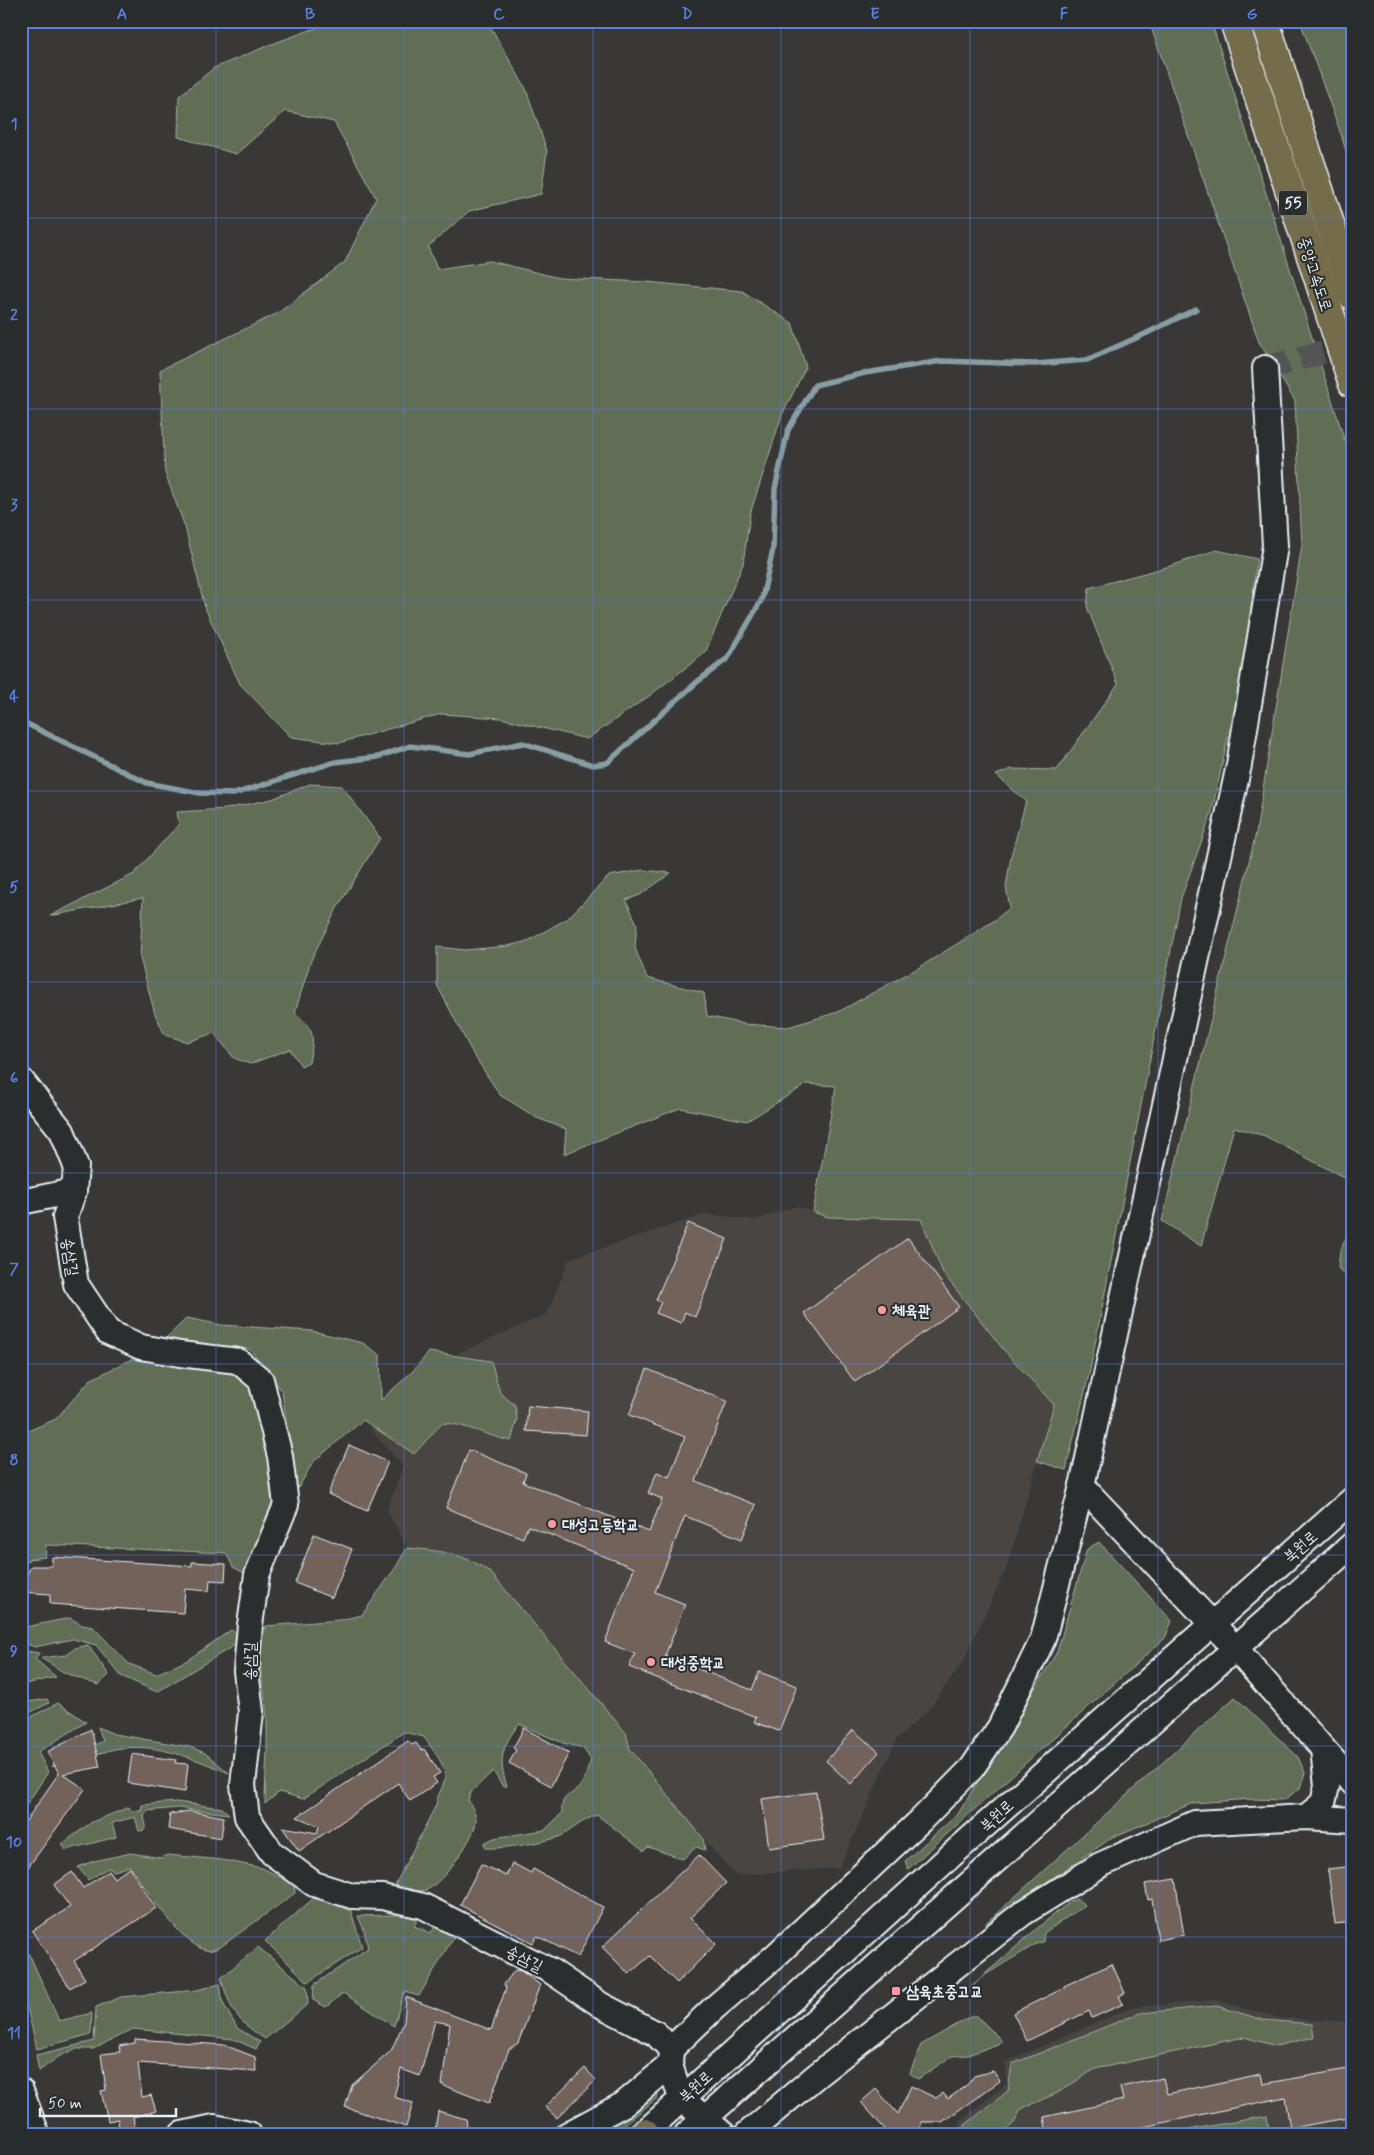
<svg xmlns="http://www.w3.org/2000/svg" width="1374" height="2155" font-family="Mynerve,'Poor Story',sans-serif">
  <rect width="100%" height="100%" fill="#393837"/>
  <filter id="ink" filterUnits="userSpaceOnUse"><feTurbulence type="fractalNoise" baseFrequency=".02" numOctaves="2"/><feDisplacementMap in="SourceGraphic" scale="10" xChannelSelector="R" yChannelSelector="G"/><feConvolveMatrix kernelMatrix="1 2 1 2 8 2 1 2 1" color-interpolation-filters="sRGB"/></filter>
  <g filter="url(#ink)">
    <!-- built -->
    <g fill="#4a4542">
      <path d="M796 1206 828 1217 921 1218 943 1273 1003 1349 1054 1406 1006 1569 963 1662 930 1708 897 1739 839 1868 735 1875 453 1553 407 1548 387 1510 403 1466 371 1430 431 1365 547 1314 569 1259 706 1214 755 1220Z"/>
      <path d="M1214 2000 1279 2018 1353 2022V2134H958L961 2120 1007 2084 1005 2062 1132 2007Z"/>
    </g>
    <!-- green -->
    <g fill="#616e55" stroke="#a4b0a6">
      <path d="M335 21H483L489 24 526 89 547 151 541 194 469 211 428 247 437 269 490 261 559 278 646 282 742 291 792 323 806 367 782 415 750 514 743 564 705 653 649 696 587 739 501 718 441 714 339 743 291 737 240 684 205 608 185 527 165 473 160 370 278 313 345 262 376 198 334 122 285 111 236 154 178 137 179 96 214 68 272 44Z"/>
      <path d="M1149 21H1211L1353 466V1218L1349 1180 1265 1136 1234 1127 1201 1246 1162 1221 1256 833 1302 545 1295 401 1259 342Z"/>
      <path d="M1300 21H1353V175L1341 134Z"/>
      <path d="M1216 550 1257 559 1243 669 1211 815 1181 898 1090 1370 1066 1470 1037 1461 1054 1405 1003 1349 943 1273 921 1219 828 1217 813 1212 836 1086 807 1084 747 1121 680 1108 564 1154 566 1129 537 1118 500 1095 473 1054 437 985V947L465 950 508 946 528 941 568 918 609 876 643 870 671 873 640 895 626 900 637 924 635 948 647 978 704 993 707 1016 744 1024 788 1027 838 1012 920 967 992 922 1010 908 1006 887 1011 856 1026 801 996 775 1012 769 1057 770 1118 684 1087 607 1089 588 1174 565Z"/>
      <path d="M310 784 342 786 380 838 336 910 311 960 295 1012C315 1031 315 1035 309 1062L301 1066 290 1049 250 1064 234 1058 214 1033 187 1042 165 1035 155 1014 140 958 143 898 50 916 134 874 179 824 177 812 226 809 272 799Z"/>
      <path d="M1353 1220V1284L1338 1268 1340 1252Z"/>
      <path d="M187 1318 221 1325 312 1331 363 1343 380 1355 381 1400 413 1371 429 1352 491 1361 500 1393 515 1405 517 1420 511 1441C487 1436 466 1424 442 1423L414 1454 363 1420 313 1462 296 1492 282 1391 250 1349 186 1345 163 1341Z"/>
      <path d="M134 1358H153L233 1370 253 1388 276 1504 246 1574 233 1567 226 1553 46 1545 45 1557 29 1559 21 1571V1434L56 1419 90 1380Z"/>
      <path d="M1099 1542 1172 1621 1165 1638 908 1869 905 1861 958 1814 1057 1652 1087 1549Z"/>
      <path d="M407 1548C439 1551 463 1552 491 1573L626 1733 630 1749 703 1838 705 1850 696 1847 683 1859 648 1847 644 1851 597 1815C581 1821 576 1827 563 1835 550 1842 502 1849 486 1848L484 1843 494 1838 545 1830 562 1813C560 1792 573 1798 582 1783 586 1776 588 1767 591 1760L583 1748 563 1743 519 1724C503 1745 497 1759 507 1786L503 1787 493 1771 472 1791 468 1799C471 1806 477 1814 476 1821 475 1838 442 1884 426 1890 417 1893 404 1887 395 1885L436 1805C437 1796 441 1791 444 1783 450 1768 432 1750 424 1737L404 1732 303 1799 279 1792 265 1804C265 1778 268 1752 267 1726 267 1692 253 1658 266 1626L340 1620 362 1615 396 1567Z"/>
      <path d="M70 1618 82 1625 93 1627 129 1664 156 1674 186 1661 231 1630 240 1636 235 1645 157 1692 121 1676 96 1645 73 1639 35 1647 21 1642V1628Z"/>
      <path d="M88 1645 109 1675 98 1685 65 1673 41 1658 67 1655 75 1648Z"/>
      <path d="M21 1650 39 1653 35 1659 56 1677 21 1685 23 1662Z"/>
      <path d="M1235 1697 1298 1757 1305 1773 1300 1788 1284 1800 1252 1799 1193 1803 1113 1837 986 1923Z"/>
      <path d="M47 1699 49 1703 21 1717V1703Z"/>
      <path d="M58 1703 86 1722 38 1752 48 1772 21 1813V1722Z"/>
      <path d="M98 1727 114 1734 190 1747 205 1753 229 1773C195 1759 160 1744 122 1748 105 1749 78 1763 60 1768L52 1766 103 1741Z"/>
      <path d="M176 1802 222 1808 229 1814 178 1808 148 1811 144 1816 146 1826 144 1830 139 1831 135 1817 112 1823 116 1837 112 1838 66 1850 62 1844 92 1822 129 1807 131 1811H141L142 1805Z"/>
      <path d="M131 1853 161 1858 167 1855 223 1860 262 1868 294 1884 295 1893 223 1945C218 1948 211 1952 205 1950 179 1942 146 1888 130 1866L114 1871 108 1868 88 1880 78 1867 94 1861Z"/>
      <path d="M315 1897 351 1911 362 1947 308 1982 265 1941Z"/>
      <path d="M1077 1899 1085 1905 1044 1933 1043 1942 1036 1944 985 1975 969 1988 1041 1925 1071 1901Z"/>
      <path d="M420 1914 414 1926 431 1933 438 1922 457 1931 419 1996 404 1992 394 2026 343 1993 326 2007 313 2000 314 1985 368 1948 364 1930 358 1916Z"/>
      <path d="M21 1943 31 1958 59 2021 92 2013 91 2034 37 2049 25 1999 21 1996Z"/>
      <path d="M258 1947 307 1987 308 2004 265 2039C236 2020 231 2011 221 1978Z"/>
      <path d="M220 1984 223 2003 237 2028 260 2042 256 2049 233 2039 133 2029 93 2049H75L58 2057 39 2071 36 2055 94 2041 96 2007 121 1997 197 1990Z"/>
      <path d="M1217 2006 1263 2020 1312 2024 1314 2037 1276 2046 1244 2037 1095 2069 1059 2092 1021 2109 1014 2123 1002 2134H963L965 2125 1008 2091 1012 2064 1140 2013Z"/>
      <path d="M972 2016H977L1003 2042 968 2055 952 2056 918 2079 910 2073 921 2045Z"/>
      <path d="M660 2088 657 2098 613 2134H589Z"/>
      <path d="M1267 2116 1270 2134H1165Z"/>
    </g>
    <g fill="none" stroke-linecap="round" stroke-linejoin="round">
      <!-- stream -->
      <path stroke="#899ea4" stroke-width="5.5" d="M21 721 147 783 200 793 234 794 335 762 378 757 410 746 469 754 523 743 593 765 607 763 697 682 728 658 762 599 773 549 775 489 788 430 815 385 865 373 942 361 1035 364 1087 360 1145 334 1196 309"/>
    </g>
    <!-- building -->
    <g fill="#73625a" stroke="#e8f1f8">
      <path d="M688 1223 727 1239 695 1317 685 1312 681 1323 656 1313 661 1302 656 1300Z"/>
      <path d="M908 1238 959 1307 855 1382 804 1313Z"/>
      <path d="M647 1369 727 1401 696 1481 756 1505 742 1539 685 1516 655 1592 685 1604 665 1656 752 1690 759 1672 797 1686 779 1731 754 1722 756 1717 629 1667 635 1654 605 1642 634 1568 528 1526 523 1538 446 1508 469 1450 526 1473 523 1482 649 1532 662 1499 648 1493 657 1472 669 1477 685 1437 629 1415Z"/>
      <path d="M528 1406 588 1411 586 1435 526 1431Z"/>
      <path d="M349 1445 388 1462 367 1511 328 1494Z"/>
      <path d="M314 1534 352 1549 332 1598 295 1583Z"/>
      <path d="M52 1557 192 1566V1562L226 1564 225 1581 210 1580 209 1591 185 1589 183 1613 50 1604V1594L21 1592V1588L31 1566H52Z"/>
      <path d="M524 1728 569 1753 551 1786 509 1763 516 1750 513 1748Z"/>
      <path d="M91 1729 100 1767 63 1774 85 1789 21 1877V1828L59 1773 47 1752Z"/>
      <path d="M853 1730 879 1752 851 1784 826 1761Z"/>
      <path d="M408 1741 412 1745 416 1743 421 1750 424 1749 440 1773 433 1777 437 1783 410 1801 398 1783 299 1851 282 1827 317 1833 319 1826 297 1817Z"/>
      <path d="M132 1754 176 1760 175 1763 188 1764 185 1792 128 1783Z"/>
      <path d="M816 1792 824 1840 769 1848 762 1799Z"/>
      <path d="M190 1811 224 1817 221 1838 168 1829 170 1814Z"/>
      <path d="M699 1855 726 1883 690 1918 716 1944 677 1983 650 1956 629 1974 602 1947Z"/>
      <path d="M512 1863 531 1873 533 1869 603 1907 578 1957 537 1936 533 1943 460 1905 481 1864 506 1876Z"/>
      <path d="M1353 1866V1922L1335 1924 1328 1869Z"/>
      <path d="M130 1868 156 1908 74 1961 85 1979 70 1988 32 1931 70 1907 54 1885 72 1872 83 1888 109 1871 114 1878Z"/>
      <path d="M1175 1879 1184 1935 1158 1940 1152 1899 1148 1900 1145 1884Z"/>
      <path d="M1112 1964 1125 1993 1119 1996 1123 2004 1092 2018 1089 2011 1027 2041 1013 2013 1064 1988V1986Z"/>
      <path d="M515 1970 521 1971 540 1985 518 2043 509 2049 489 2103 442 2085 450 2024 435 2021 420 2076 401 2069 394 2097 413 2103 406 2127 345 2107 352 2085 391 2051 404 2022 406 1997 491 2030 506 1988 504 1984Z"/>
      <path d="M135 2039 224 2045 255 2057 256 2071 138 2063 142 2097 151 2095 156 2111 133 2117 135 2129 119 2131 118 2119 108 2121 101 2091 106 2090 101 2054 120 2052 119 2046 135 2043Z"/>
      <path d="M585 2068 596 2080 557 2118 545 2107Z"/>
      <path d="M1353 2068V2117L1290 2128 1285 2097 1110 2134H1047L1044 2117 1123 2100 1120 2087 1163 2078 1167 2094 1261 2074 1263 2084Z"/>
      <path d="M993 2071 1000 2081 942 2122H921L920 2134H889L861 2102 876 2089 898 2114 911 2086 936 2098 943 2093 948 2099 968 2084 974 2076Z"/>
      <path d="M438 2111 466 2119 468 2134H440L439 2130H435Z"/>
    </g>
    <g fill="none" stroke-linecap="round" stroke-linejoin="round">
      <!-- minor-tunnel -->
      <path stroke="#535454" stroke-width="24" stroke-dasharray="24 12" stroke-linecap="butt" d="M1265 368 1353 344"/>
      <defs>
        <g id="minor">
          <path d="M21 1080 62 1131 76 1166 74 1191 65 1217 76 1284 108 1332 141 1347 180 1354 238 1361 261 1380 280 1456 286 1505 257 1575 250 1625 246 1671 251 1712 243 1785 247 1817 272 1853 314 1884 352 1896 382 1897 423 1906 551 1971 601 2005 655 2033 671 2049 670 2065 681 2098 723 2134"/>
          <path d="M21 1202 74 1191"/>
          <path d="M1082 1486 1236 1649 1353 1783"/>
          <path d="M1306 1817 1323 1803 1327 1786 1323 1749"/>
          <path d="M671 2049 714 2008 774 1957 920 1821 972 1768 1000 1727 1043 1639 1082 1486 1239 765 1275 546 1265 368"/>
          <path d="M21 2091 37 2134"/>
          <path d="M182 2134 214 2127 249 2134"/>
          <path d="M568 2134 624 2104 670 2065"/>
          <path d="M643 2134 946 1860 1353 1499"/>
          <path d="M687 2134 1353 1544"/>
          <path d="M747 2134 816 2076 1023 1913 1100 1865 1195 1823 1306 1817 1353 1820"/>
        </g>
        <g id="highway">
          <path d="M1234 21 1353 384"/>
          <path d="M1265 21 1353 296"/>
          <path d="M643 2134 645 2133"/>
        </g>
      </defs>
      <!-- minor casing -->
      <use href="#minor" stroke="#e8f1f8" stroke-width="28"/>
      <!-- highway casing -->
      <use href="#highway" stroke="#e8f1f8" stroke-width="31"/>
      <!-- minor -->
      <use href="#minor" stroke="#2a2d2e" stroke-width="24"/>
      <!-- highway -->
      <use href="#highway" stroke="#746c4b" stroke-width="28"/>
    </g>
  </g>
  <!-- grid -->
  <path fill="none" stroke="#5a7fe2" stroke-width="1" stroke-opacity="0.55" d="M216 21V2134M404 21V2134M593 21V2134M781 21V2134M970 21V2134M1158 21V2134M21 218H1353M21 409H1353M21 600H1353M21 791H1353M21 982H1353M21 1173H1353M21 1364H1353M21 1555H1353M21 1746H1353M21 1937H1353"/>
  <!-- markers -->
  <g fill="#ff9aa2" stroke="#2a2d2e" stroke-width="2">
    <circle cx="882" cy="1310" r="5"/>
    <circle cx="552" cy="1524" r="5"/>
    <circle cx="651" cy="1662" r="5"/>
    <rect x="891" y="1986" width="10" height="10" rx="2.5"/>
  </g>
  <g text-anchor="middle" stroke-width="4" stroke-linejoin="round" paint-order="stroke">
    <!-- shield labels -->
    <rect fill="#2a2d2e" stroke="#afb6bb" stroke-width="1" x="1279" y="190.5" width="28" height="25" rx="4"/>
    <g font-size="15" font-weight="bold" fill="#e8f1f8">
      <text x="1293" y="208">55</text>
    </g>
    <!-- street labels -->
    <g font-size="16" fill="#e8f1f8" stroke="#2a2d2e">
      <text transform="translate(1316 274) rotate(72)" y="6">중앙고속도로</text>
      <text transform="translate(71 1257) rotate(81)" y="6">송삼길</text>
      <text transform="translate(1300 1546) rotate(-41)" y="6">북원로</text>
      <text transform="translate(249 1661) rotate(-89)" y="6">송삼길</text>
      <text transform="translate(996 1815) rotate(-42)" y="6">북원로</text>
      <text transform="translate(525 1958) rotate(27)" y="6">송삼길</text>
      <text transform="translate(695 2086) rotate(-42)" y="6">북원로</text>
    </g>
    <!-- poi labels -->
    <g font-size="16" font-weight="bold" fill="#e8f1f8" stroke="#2a2d2e" text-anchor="start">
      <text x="892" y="1316">체육관</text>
      <text x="562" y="1530">대성고등학교</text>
      <text x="661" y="1668">대성중학교</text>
      <text x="906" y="1997">삼육초중고교</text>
    </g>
  </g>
  <!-- margin -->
  <rect width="1374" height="2155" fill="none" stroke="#2a2d2e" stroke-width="55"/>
  <!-- scale -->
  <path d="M40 2108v8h136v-8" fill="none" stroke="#e8f1f8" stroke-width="2.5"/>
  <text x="48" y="2108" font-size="15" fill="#e8f1f8" stroke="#2a2d2e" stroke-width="4" paint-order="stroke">50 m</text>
  <rect x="28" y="28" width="1318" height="2100" fill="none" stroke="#5a7fe2" stroke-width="2"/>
  <g font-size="16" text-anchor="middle" font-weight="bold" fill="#5a7fe2">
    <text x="122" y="19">A</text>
    <text x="310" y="19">B</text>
    <text x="499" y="19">C</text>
    <text x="687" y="19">D</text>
    <text x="875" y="19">E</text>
    <text x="1064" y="19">F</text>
    <text x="1252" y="19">G</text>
    <text x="14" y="129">1</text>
    <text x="14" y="320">2</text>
    <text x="14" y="510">3</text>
    <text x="14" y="701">4</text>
    <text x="14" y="892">5</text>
    <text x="14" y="1083">6</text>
    <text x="14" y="1274">7</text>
    <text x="14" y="1465">8</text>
    <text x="14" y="1656">9</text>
    <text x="14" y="1847">10</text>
    <text x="14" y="2038">11</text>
  </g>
</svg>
